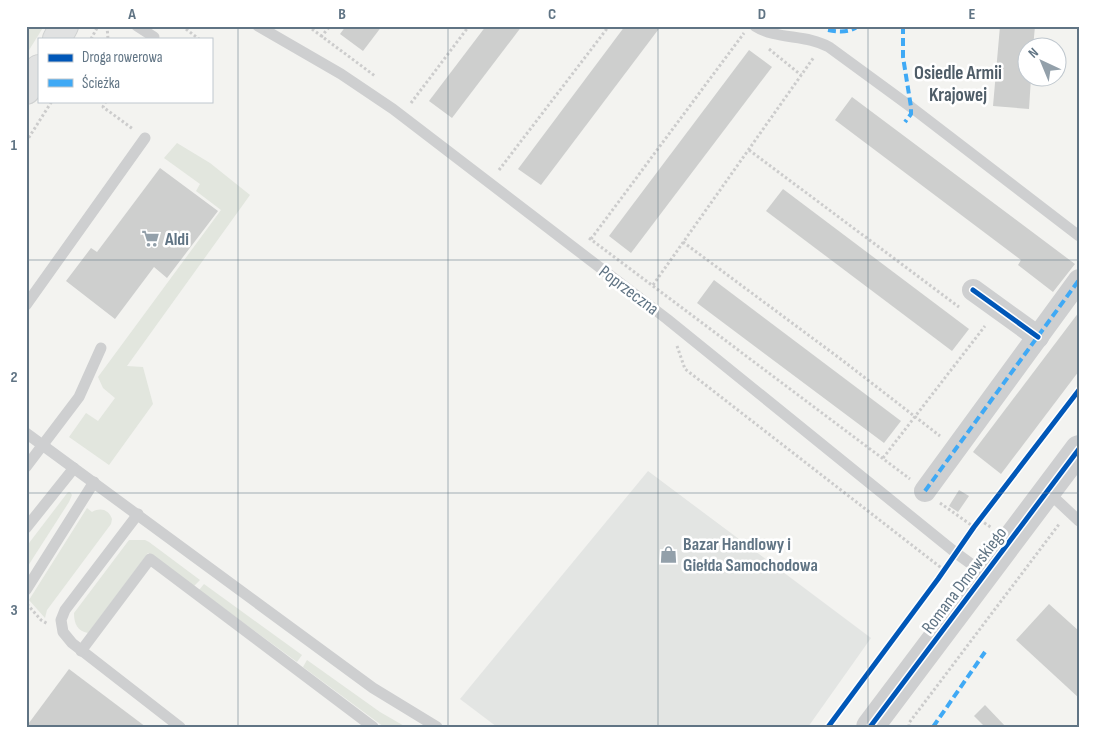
<svg xmlns="http://www.w3.org/2000/svg" width="1105" height="753" font-family="'Sofia Sans Condensed',sans-serif">
  <rect width="100%" height="100%" fill="#f3f3f0"/>
  <!-- built -->
  <path fill="#e3e5e3" d="M648 471 871 638 808 727H497L460 699Z"/>
  <!-- green -->
  <g fill="#e2e6de">
    <path d="M26 26H44L26 55Z"/>
    <path d="M177 143 210 163 250 195 127 366 143 367 153 404 109 465 69 437 86 413 98 421 115 398 103 388 98 377 221 210 196 191 200 184 164 158Z"/>
    <path d="M68 492H70L72 495 69 502 26 569V547Z"/>
    <path d="M87 508 92 512C101 507 109 510 112 519L111 524 47 610 45 618 29 600Z"/>
    <path d="M129 540H145L149 542 200 580 194 586 148 553 88 633C77 631 74 623 74 613Z"/>
    <path d="M204 584 302 655 297 662 199 590Z"/>
    <path d="M307 660 380 712 406 727H384L303 667Z"/>
  </g>
  <!-- building -->
  <g fill="#cecfce">
    <path d="M346 26H382L363 51 340 34Z"/>
    <path d="M486 26H522L452 118 429 101Z"/>
    <path d="M625 26H661L541 185 518 169Z"/>
    <path d="M1000 26H1035L1033 48H1028V78H1031L1029 109 993 106Z"/>
    <path d="M749 50 772 67 631 253 609 236Z"/>
    <path d="M852 97 1075 264 1053 292 1018 265 1021 260 835 120Z"/>
    <path d="M160 168 218 211 167 278 154 267 115 319 66 281 91 248 97 252Z"/>
    <path d="M783 189 969 329 952 351 766 211Z"/>
    <path d="M714 280 901 421 884 443 697 303Z"/>
    <path d="M1079 312V371L1001 474 973 452Z"/>
    <path d="M959 490 969 496 958 512 949 506Z"/>
    <path d="M1049 604 1079 631V698L1016 640Z"/>
    <path d="M69 669 146 727H26Z"/>
    <path d="M985 705 1006 727H985L974 716Z"/>
  </g>
  <g fill="none" stroke-linecap="round" stroke-linejoin="round">
    <defs>
      <g id="secondary">
        <path d="M57 39 64 26"/>
        <path d="M26 90 39 69"/>
      </g>
    </defs>
    <!-- secondary casing -->
    <use href="#secondary" stroke="#ced0d0" stroke-width="30"/>
    <!-- path -->
    <g stroke="#ccc" stroke-width="3" stroke-dasharray="2.5 2.5" stroke-linecap="butt">
      <path d="M107 26 108 39"/>
      <path d="M182 26 199 39"/>
      <path d="M308 26 375 76"/>
      <path d="M321 37 330 26"/>
      <path d="M91 39 98 26"/>
      <path d="M769 49 801 75"/>
      <path d="M106 101 103 107 133 129"/>
      <path d="M411 103 469 26"/>
      <path d="M26 142 52 101"/>
      <path d="M749 150 959 307"/>
      <path d="M499 170 609 26"/>
      <path d="M589 238 910 479"/>
      <path d="M591 239 744 33"/>
      <path d="M683 242 842 360 940 436"/>
      <path d="M653 285 814 57"/>
      <path d="M677 346 685 369 944 570"/>
      <path d="M883 458 985 326"/>
      <path d="M940 503 974 527"/>
      <path d="M980 520 992 528"/>
      <path d="M27 604 41 620 48 624"/>
      <path d="M909 727V723L1060 523"/>
    </g>
    <!-- service -->
    <g stroke="#cecfd0" stroke-width="11">
      <path d="M137 26 154 37"/>
      <path d="M258 26 341 74 393 109 667 319 956 553 985 574"/>
      <path d="M755 26C777 40 806 34 829 47L911 107 1079 236"/>
      <path d="M26 305 145 138"/>
      <path d="M26 433 373 688 437 727"/>
      <path d="M26 467 79 397 101 348"/>
      <path d="M1047 491 1079 521"/>
      <path d="M138 514 65 610 61 620 63 632 72 643 180 727"/>
      <path d="M26 528 74 468"/>
      <path d="M26 590 94 482"/>
      <path d="M81 651 150 559 373 727"/>
    </g>
    <!-- minor -->
    <g stroke="#cecfd0" stroke-width="22">
      <path d="M973 290 1038 337"/>
      <path d="M925 491 1079 280"/>
    </g>
    <!-- tertiary -->
    <path stroke="#cecfd0" stroke-width="28" d="M870 727 1079 449"/>
    <!-- secondary -->
    <use href="#secondary" stroke="#e1e2e2" stroke-width="28"/>
    <!-- quiet -->
    <g stroke="#3fa9f5" stroke-width="4" stroke-dasharray="8 4" stroke-linecap="butt">
      <path d="M903 26V57L911 107V114L905 122"/>
      <path d="M828 30C838 32 850 33 858 26"/>
      <path d="M925 491 1079 280"/>
      <path d="M933 727 985 652"/>
    </g>
    <defs>
      <g id="cycleway">
        <path d="M973 290 1038 337"/>
        <path d="M828 727 938 579 974 527 1079 390"/>
        <path d="M870 727 1079 449"/>
      </g>
    </defs>
    <!-- cycleway casing -->
    <use href="#cycleway" stroke="#fff" stroke-width="8"/>
    <!-- cycleway -->
    <use href="#cycleway" stroke="#0057b8" stroke-width="5"/>
  </g>
  <!-- grid -->
  <path fill="none" stroke="#607484" stroke-width="1" stroke-opacity="0.55" d="M238 26V727M448 26V727M658 26V727M868 26V727M26 260H1079M26 493H1079"/>
  <!-- icons -->
  <defs>
    <symbol id="supermarket-bare" viewBox="-9 -9 18 18"><path d="M-6-5.5h2.5l.6 2H6L4.5 2H-2.5L-4.4-4H-6ZM-1.5 3.2a1.3 1.3 0 1 0 .1 0ZM3 3.2a1.3 1.3 0 1 0 .1 0Z" fill="#93a0aa" stroke="#fff" stroke-width="2.5" paint-order="stroke"/></symbol>
    <symbol id="shop-bare" viewBox="-9 -9 18 18"><path d="M-5-2.5h2.3a2.7 3.5 0 0 1 5.4 0H5L5.5 6h-11ZM-1.5-2.5h3a1.5 2.3 0 0 0-3 0Z" fill="#93a0aa" stroke="#fff" stroke-width="2.5" paint-order="stroke"/></symbol>
  </defs>
  <g fill-rule="evenodd">
    <use href="#supermarket-bare" x="138" y="226" width="25" height="25"/>
    <use href="#shop-bare" x="656" y="542" width="25" height="25"/>
  </g>
  <g text-anchor="middle" stroke-width="5" stroke-linejoin="round" paint-order="stroke">
    <!-- poi labels -->
    <g font-size="18" font-weight="bold" fill="#607484" stroke="#fff" text-anchor="start">
      <text x="165" y="245">Aldi</text>
      <text x="683" y="550">Bazar Handlowy i<tspan x="683" dy="21">Giełda Samochodowa</tspan></text>
    </g>
    <!-- street labels -->
    <g font-size="18" fill="#607484" stroke="#fff">
      <text transform="translate(629 290) rotate(37)" y="6">Poprzeczna</text>
      <text transform="translate(964 580) rotate(-53)" y="6">Romana Dmowskiego</text>
    </g>
    <!-- neighbourhood labels -->
    <g font-size="19" font-weight="bold" fill="#4f5d68" stroke="#fff">
      <text x="958" y="79">Osiedle Armii<tspan x="958" dy="22">Krajowej</tspan></text>
    </g>
  </g>
  <!-- border -->
  <rect width="1105" height="753" fill="none" stroke="#ffffff" stroke-width="55"/>
  <!-- legend -->
  <rect x="38" y="38" width="175" height="65" fill="#ffffff" stroke="#bfc7ce"/>
  <rect x="48" y="54" width="25" height="8" fill="#0057b8" stroke="#bfc7ce"/>
  <text x="82" y="62" font-size="15" fill="#607484">Droga rowerowa</text>
  <rect x="48" y="79" width="25" height="8" fill="#3fa9f5" stroke="#bfc7ce"/>
  <text x="82" y="88" font-size="15" fill="#607484">Ścieżka</text>
  <!-- north arrow -->
  <g transform="translate(1042 62) rotate(316)"><circle r="24" fill="#ffffff" stroke="#bfc7ce"/>
  <path d="M0-4L9 19L0 12L-9 19Z" fill="#93a0aa"/>
  <text y="-8" font-size="14" font-weight="bold" text-anchor="middle" fill="#607484">N</text>
  </g>
  <rect x="28" y="28" width="1050" height="698" fill="none" stroke="#607484" stroke-width="2"/>
  <g font-size="16" text-anchor="middle" font-weight="bold" fill="#607484">
    <text x="132" y="19">A</text>
    <text x="342" y="19">B</text>
    <text x="552" y="19">C</text>
    <text x="762" y="19">D</text>
    <text x="972" y="19">E</text>
    <text x="14" y="150">1</text>
    <text x="14" y="382">2</text>
    <text x="14" y="615">3</text>
  </g>
</svg>
